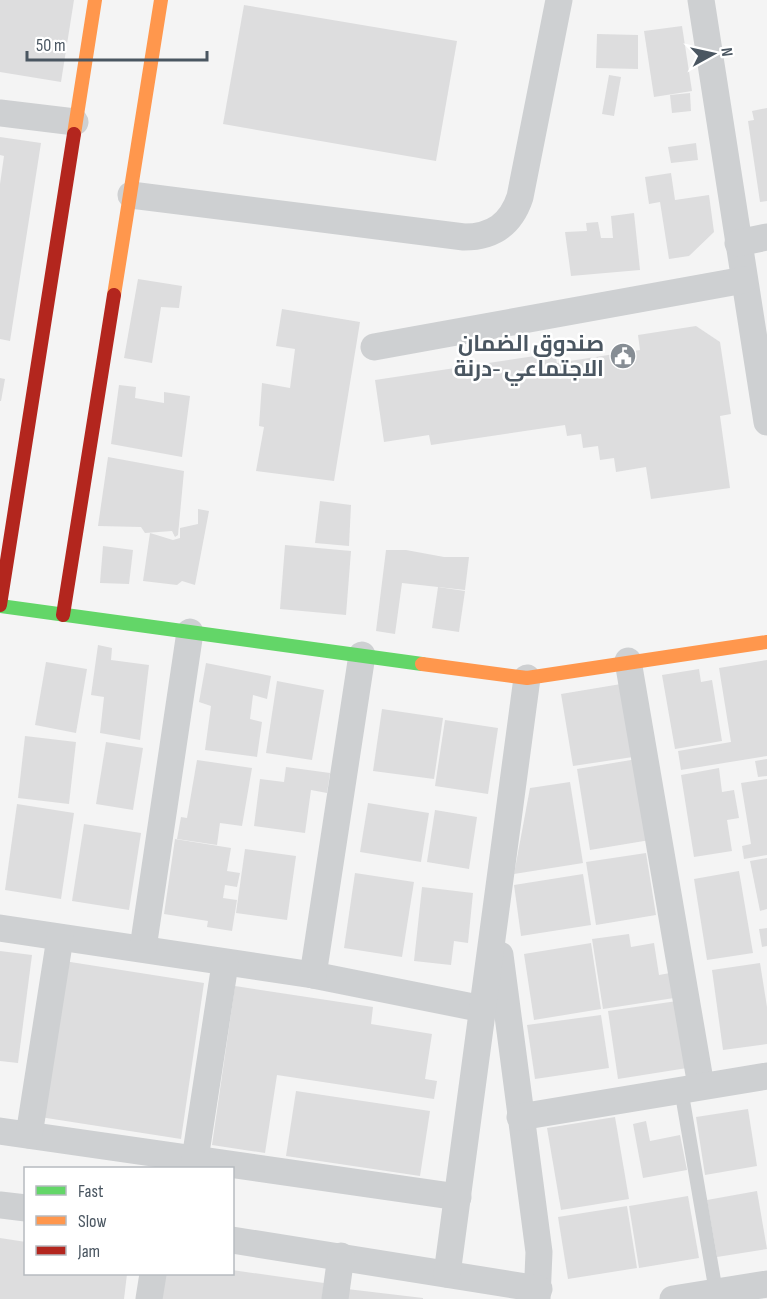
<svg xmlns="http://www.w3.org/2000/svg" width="767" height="1299" font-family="'Sofia Sans Condensed',Cairo,sans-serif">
  <rect width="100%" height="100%" fill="#f4f4f4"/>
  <!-- building -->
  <g fill="#ddddde">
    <path d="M0 0H74L61 82 0 72Z"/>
    <path d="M244 5 457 41 436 161 223 124Z"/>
    <path d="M682 26 692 91 654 97 644 31Z"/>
    <path d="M597 34 638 35V69L596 68Z"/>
    <path d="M609 75 621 77 614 116 602 114Z"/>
    <path d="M690 93 691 111 672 113 670 95Z"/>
    <path d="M767 108V201L760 202 748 121 754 120 752 111Z"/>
    <path d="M0 137 41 143 10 341 0 339V184L4 156 0 155Z"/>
    <path d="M696 143 698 160 671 163 668 147Z"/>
    <path d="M671 173 675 200 709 195 714 232 689 256 669 259 660 202 649 204 645 177Z"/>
    <path d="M634 213 640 270 571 276 565 232 587 231 586 223 598 222 601 238H613L611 216Z"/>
    <path d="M138 279 182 286 179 308 161 307 152 363 124 358Z"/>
    <path d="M282 309 360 322 334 481 256 471 264 427 259 426 262 383 290 388 295 349 276 346Z"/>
    <path d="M696 326 720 342 731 414 720 416 730 488 651 499 646 467 616 472 614 458 600 460 598 446 583 448 581 434 567 436 565 425 431 445 429 435 384 442 375 380 555 353 557 363 640 350 638 335Z"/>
    <path d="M0 378 5 379 1 401H0Z"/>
    <path d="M119 385 136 387 135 398 164 403V392L190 396 182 457 111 444Z"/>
    <path d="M108 457 184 471 178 535 175 537 172 531 145 533 141 527 98 526Z"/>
    <path d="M320 501 351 505 349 546 315 543Z"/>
    <path d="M198 509 209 511 195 585 182 581 177 585 143 581 150 533 173 540 180 538V528L198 524Z"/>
    <path d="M285 545 351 551 346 615 280 609Z"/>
    <path d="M103 546 133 550 129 584 100 583Z"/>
    <path d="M386 550H406L444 557H469L465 590 402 583 395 634 376 631Z"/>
    <path d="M438 587 465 591 459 632 432 628Z"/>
    <path d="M98 645 112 648 111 660 149 665 140 740 100 733 104 697 91 695Z"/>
    <path d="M767 660V756L681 770 678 751 731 742 719 668Z"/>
    <path d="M46 662 87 669 76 733 35 725Z"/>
    <path d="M206 663 271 676 267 699 253 695 250 719 262 722 257 757 205 750 211 706 199 702Z"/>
    <path d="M699 669 701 682 712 680 722 741 675 749 662 675Z"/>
    <path d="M277 681 324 690 312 760 266 753Z"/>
    <path d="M621 684 633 757 573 766 561 694Z"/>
    <path d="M382 709 443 718 434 779 373 771Z"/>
    <path d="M445 720 498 728 488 794 435 786Z"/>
    <path d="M25 736 76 742 69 804 18 798Z"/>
    <path d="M106 742 143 748 133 810 96 804Z"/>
    <path d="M637 759 650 840 590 850 577 769Z"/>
    <path d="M767 759V776L758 777 755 761Z"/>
    <path d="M197 760 252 768 242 826 220 823 217 845 177 839 181 817 187 818Z"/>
    <path d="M286 767 330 773 327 793 311 790 305 833 254 826 260 779 284 782Z"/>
    <path d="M719 768 722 792 734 790 739 818 727 820 732 851 694 857 681 775Z"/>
    <path d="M767 779V855L744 859 742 846 751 844 741 783Z"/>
    <path d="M570 782 583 863 514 874 530 788Z"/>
    <path d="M368 803 429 813 421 862 360 852Z"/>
    <path d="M17 804 74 813 61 899 5 890Z"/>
    <path d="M435 810 477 817 469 869 427 862Z"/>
    <path d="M84 824 141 833 129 910 72 901Z"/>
    <path d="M175 839 231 848 227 871 240 873 237 887 225 885 223 898 237 900 232 931 207 927 208 921 164 914Z"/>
    <path d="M245 849 296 856 287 920 236 913Z"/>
    <path d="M646 853 656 915 596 925 586 862Z"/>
    <path d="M767 858V909L760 911 750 861Z"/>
    <path d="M739 871 753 953 707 960 694 879Z"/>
    <path d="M355 873 414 882 402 957 344 948Z"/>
    <path d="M583 874 591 925 521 936 514 885Z"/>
    <path d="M422 887 473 893 468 943 454 941 451 965 414 961Z"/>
    <path d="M767 928V946L762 947 759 929Z"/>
    <path d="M629 934 631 947 654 943 659 975 670 973 674 998 603 1009 592 939Z"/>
    <path d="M591 943 601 1009 534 1020 524 954Z"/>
    <path d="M0 951 32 955 18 1063 0 1061Z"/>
    <path d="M64 961 204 983 181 1139 40 1117Z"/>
    <path d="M760 963 767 1007V1044L723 1050 712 970Z"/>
    <path d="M235 986 373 1007 371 1024 432 1034 425 1079 437 1081 434 1099 277 1075 265 1153 212 1145Z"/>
    <path d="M677 1001 687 1068 618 1079 608 1011Z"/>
    <path d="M601 1015 609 1068 535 1079 527 1025Z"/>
    <path d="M296 1091 430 1111 420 1176 286 1156Z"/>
    <path d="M748 1109 757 1166 705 1175 696 1117Z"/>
    <path d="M615 1117 629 1199 561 1210 547 1128Z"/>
    <path d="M646 1121 650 1141 680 1135 687 1170 643 1178 633 1124Z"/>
    <path d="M757 1191 767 1249 717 1257 707 1200Z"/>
    <path d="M688 1196 699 1258 639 1268 629 1206Z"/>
    <path d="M627 1206 637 1268 568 1279 558 1217Z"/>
    <path d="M0 1238 26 1242V1274H127L124 1299H0Z"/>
    <path d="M232 1270 324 1283 322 1299H160L164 1274H232Z"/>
    <path d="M347 1289 423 1298V1299H346Z"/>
  </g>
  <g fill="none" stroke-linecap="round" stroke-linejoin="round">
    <!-- lane -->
    <path stroke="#ced0d2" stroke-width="14" d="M681 1089 716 1292"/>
    <!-- street -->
    <g stroke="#ced0d2" stroke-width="27">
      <path d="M701 0 767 422"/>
      <path d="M0 113 75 122"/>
      <path d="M131 195 464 237C493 237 511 224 520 197L559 0"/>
      <path d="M738 243 767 237"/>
      <path d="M374 347 744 280"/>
      <path d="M628 661 701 1086"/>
      <path d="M0 928 313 975 483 1009"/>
      <path d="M143 948 190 632"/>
      <path d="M500 955 539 1252 537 1299"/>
      <path d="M313 975 362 655"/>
      <path d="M520 1117 767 1076"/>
      <path d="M0 1131 458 1197"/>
      <path d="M29 1135 60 938"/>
      <path d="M195 1159 225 964"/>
      <path d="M0 1205 26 1208"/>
      <path d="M232 1240 539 1289"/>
      <path d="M447 1274 527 678"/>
      <path d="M149 1299 153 1274"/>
      <path d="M335 1299 341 1256"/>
      <path d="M673 1299 767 1284"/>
    </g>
    <!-- fast -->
    <path stroke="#63d668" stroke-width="14" d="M0 606 422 664"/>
    <!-- slow -->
    <g stroke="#ff974d" stroke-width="14">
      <path d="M74 134 95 0"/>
      <path d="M114 295 161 0"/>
      <path d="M422 664 527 678 767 642"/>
    </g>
    <!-- jam -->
    <g stroke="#b3261e" stroke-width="14">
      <path d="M0 605 74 134"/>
      <path d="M63 615 114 295"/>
    </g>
  </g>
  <!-- icons -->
  <defs>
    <symbol id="civic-disc" viewBox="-11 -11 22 22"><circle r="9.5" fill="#868d94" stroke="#fff"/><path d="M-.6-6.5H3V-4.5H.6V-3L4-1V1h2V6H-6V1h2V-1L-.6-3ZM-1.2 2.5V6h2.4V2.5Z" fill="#fff"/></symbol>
  </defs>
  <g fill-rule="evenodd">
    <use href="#civic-disc" x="608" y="341" width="30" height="30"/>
  </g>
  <g text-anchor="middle" stroke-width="5" stroke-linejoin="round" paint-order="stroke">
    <!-- poi labels -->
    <g font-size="22" font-weight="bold" fill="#4a5661" stroke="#fff" text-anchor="end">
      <text x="604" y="351">صندوق الضمان<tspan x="604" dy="25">الاجتماعي -درنة</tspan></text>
    </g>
  </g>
  <!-- legend -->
  <rect x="24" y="1167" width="210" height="108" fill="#ffffff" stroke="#b7bbc0" stroke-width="1.5"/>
  <rect x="36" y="1186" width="30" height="9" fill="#63d668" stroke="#b7bbc0" stroke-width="1.5"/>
  <text x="78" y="1197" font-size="18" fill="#4a5661">Fast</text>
  <rect x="36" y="1216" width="30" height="9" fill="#ff974d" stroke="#b7bbc0" stroke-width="1.5"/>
  <text x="78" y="1227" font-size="18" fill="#4a5661">Slow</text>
  <rect x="36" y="1246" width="30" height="9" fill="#b3261e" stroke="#b7bbc0" stroke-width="1.5"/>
  <text x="78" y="1257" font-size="18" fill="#4a5661">Jam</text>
  <!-- north arrow -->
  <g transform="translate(713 54) rotate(82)" stroke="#ffffff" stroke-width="4.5" paint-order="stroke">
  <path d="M0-4.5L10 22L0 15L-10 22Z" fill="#4a5661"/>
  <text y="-9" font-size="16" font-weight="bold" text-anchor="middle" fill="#4a5661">N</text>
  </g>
  <!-- scale -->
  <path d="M27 51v9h180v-9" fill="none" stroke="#4a5661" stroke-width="3"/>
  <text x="36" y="51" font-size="18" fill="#4a5661" stroke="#ffffff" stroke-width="4.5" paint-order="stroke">50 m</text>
</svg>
